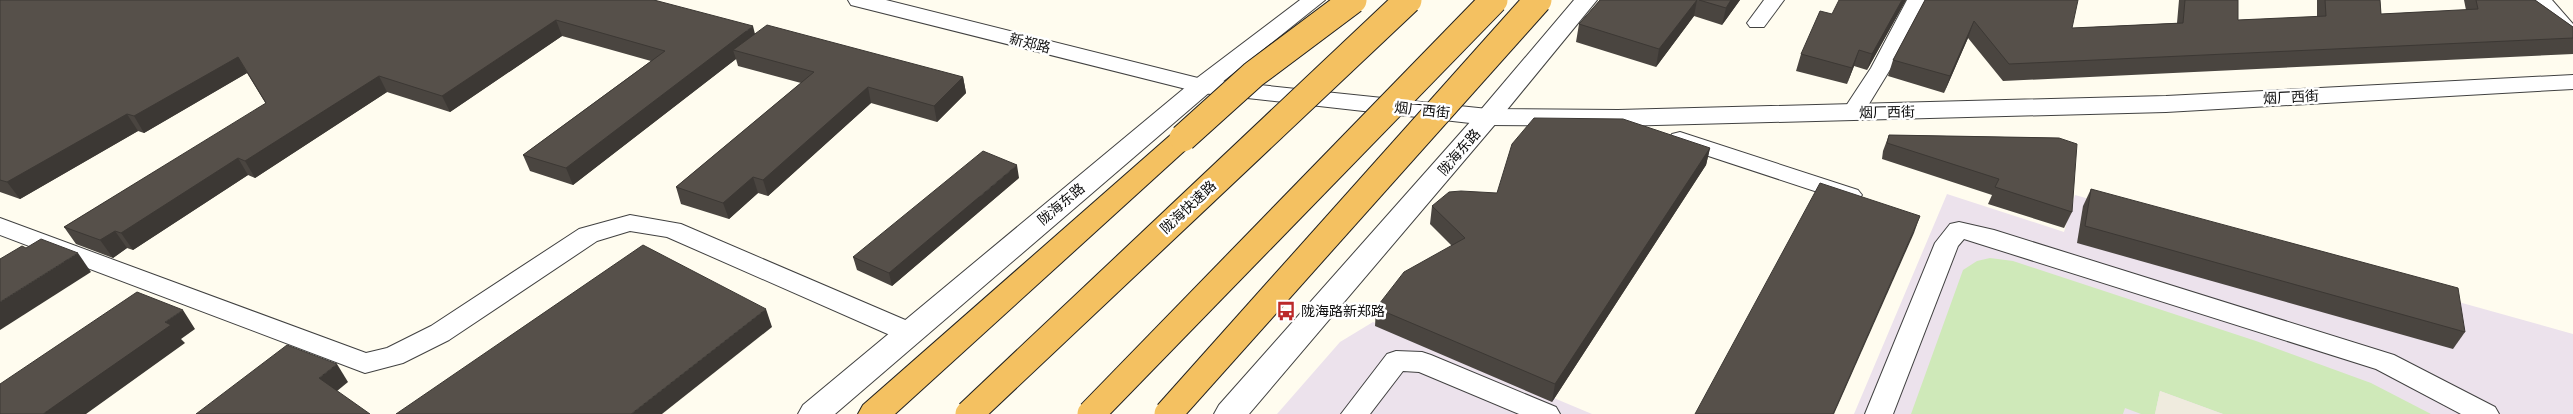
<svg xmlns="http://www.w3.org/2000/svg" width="2573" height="414" font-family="'Roboto Serif','Noto Sans SC',serif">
  <rect width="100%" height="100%" fill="#fffcef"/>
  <!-- industrial -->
  <g fill="#ece2ec">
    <path d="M1947 194 2064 232 2075 195 2573 334V414H1854Z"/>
    <path d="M1373 322 1592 414H1277L1340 342Z"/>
  </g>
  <!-- green -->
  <path fill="#cfe9b9" d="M1990 258 2013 261 2256 341 2371 383 2431 414H2223L2160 391 2155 414H2141L2125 408 2123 414H1911L1963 270 1977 261Z"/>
  <!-- plaza -->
  <path fill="#efebde" d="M2160 391 2220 413 2223 414H2155Z"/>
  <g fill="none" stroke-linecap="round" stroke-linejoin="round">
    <defs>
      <g id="service">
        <path d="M1764 0H1784L1764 27H1750L1747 23Z"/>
        <path d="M1907 0H1927L1891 68 1861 117 1853 119 1845 117 1842 112 1871 68Z"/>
        <path d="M2532 0H2552L2573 24V41C2555 37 2542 15 2532 0Z"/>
        <path d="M1680 132 1858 190 1862 195 1858 200 1850 202 1842 200 1672 144 1669 139 1672 134Z"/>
        <path d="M630 215 681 224 917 325 921 332 917 339 908 341 899 339 667 237 630 231 597 241 449 340 403 363 365 373 0 235V218L366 353 387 348 431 326 579 229Z"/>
        <path d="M1959 222 1994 230 2394 355 2495 407 2499 414H2461L2376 369 1964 239 1958 246 1893 414H1865L1935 243 1950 224Z"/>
        <path d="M1396 351 1422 352 1431 355 1556 407 1560 414H1519L1419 372 1403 371 1370 414H1341L1387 354Z"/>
      </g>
      <path id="minor" d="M848 0H886L1202 79 1488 109 1618 110 2166 96 2573 75V89L2166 112 1618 126 1488 125 1202 93 851 5Z"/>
      <g id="tertiary">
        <path d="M1300 0H1325L1211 91 835 414H798L803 405 1193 81Z"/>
        <path d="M1574 0H1597L1497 122 1249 414H1214L1219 405 1479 112Z"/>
      </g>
      <path id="trunk" d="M1183 130 1192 132 1196 138 1192 144 895 414H858L863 405 1174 132Z"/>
    </defs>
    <!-- service casing -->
    <use href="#service" stroke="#414141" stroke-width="2"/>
    <!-- minor casing -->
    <use href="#minor" stroke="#414141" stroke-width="2"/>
    <!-- tertiary casing -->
    <use href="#tertiary" stroke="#414141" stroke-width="2"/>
    <!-- trunk casing -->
    <use href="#trunk" stroke="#1f1f1f" stroke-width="2"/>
    <!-- service -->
    <use href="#service" fill="#fff" fill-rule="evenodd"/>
    <!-- minor -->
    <use href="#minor" fill="#fff" fill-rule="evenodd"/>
    <!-- tertiary -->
    <use href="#tertiary" fill="#fff" fill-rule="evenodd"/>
    <!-- trunk -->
    <use href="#trunk" fill="#f4c161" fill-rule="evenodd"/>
    <defs>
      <g id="trunk-bridge">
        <path d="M1183 138 1254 74 1353 0"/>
        <path d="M969 414 1408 0"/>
        <path d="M1091 414 1494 0"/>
        <path d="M1168 414 1538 0"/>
      </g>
    </defs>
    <!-- trunk-bridge casing -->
    <use href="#trunk-bridge" stroke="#1f1f1f" stroke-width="29" stroke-linecap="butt"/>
    <!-- trunk-bridge -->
    <use href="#trunk-bridge" stroke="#f4c161" stroke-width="27"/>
  </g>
  <!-- wall -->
  <g fill="#4a4540">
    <path d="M0 0H654L755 34 963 77 966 93 937 122 871 103 768 196 758 193 729 219 681 204 676 187 801 83 738 66 736 59 573 185 530 171 523 155 651 61 562 36 450 112 387 92 255 178 248 175 133 250 127 248 113 258 76 244 64 227 266 104 247 73 144 133 138 131 20 199 0 192Z"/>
    <path d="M1600 0H1740L1722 25 1694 16 1656 67 1576 42 1579 24Z"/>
    <path d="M1906 0 1867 70 1854 66 1847 84 1796 71 1801 54 1832 14Z"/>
    <path d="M1925 0 2072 28 2177 23 2179 0H2238V20L2317 17V0H2380L2381 14 2466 10 2464 0H2535L2573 27V54L2003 81 1968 38 1944 93 1888 76 1893 60Z"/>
    <path d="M1889 135 2059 138 2072 212 2064 228 1988 204 1992 195 1882 159 1883 151Z"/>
    <path d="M1710 148 1706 165 1552 402 1375 326 1376 308 1452 246 1430 224 1432 206 1497 193Z"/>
    <path d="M1019 178 892 286 857 270 853 257Z"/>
    <path d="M2091 189 2465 332 2453 349 2077 243 2083 206Z"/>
  </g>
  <!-- shaded-wall -->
  <g fill="#3c3834">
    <path d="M1697 0 1694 16 1656 67 1659 49Z"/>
    <path d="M1731 0H1740L1722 25 1726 8Z"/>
    <path d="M1902 0H1906L1867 70 1872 54Z"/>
    <path d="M556 20 562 36 450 112 442 96Z"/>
    <path d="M1974 21 1968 38 1944 93 1950 76Z"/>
    <path d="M753 26 757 42 733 50 736 59 573 185 566 168Z"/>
    <path d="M1859 50 1854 66 1847 84 1852 68Z"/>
    <path d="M238 57 247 73 144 133 134 116Z"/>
    <path d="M379 76 387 92 255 178 245 161Z"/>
    <path d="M963 77 966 93 937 122 934 106Z"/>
    <path d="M868 87 871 103 768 196 763 180Z"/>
    <path d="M127 114 138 131 20 199 7 182Z"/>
    <path d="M1710 148 1706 165 1552 402 1555 384Z"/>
    <path d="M238 158 248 175 133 250 121 233Z"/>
    <path d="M1017 165 1019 178 892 286 889 273Z"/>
    <path d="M753 177 758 193 729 219 723 203Z"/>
    <path d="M1920 216 1914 233 1834 414H1833Z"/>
    <path d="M115 231 127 248 113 258 100 240Z"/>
    <path d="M78 253 91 272 0 330V302Z"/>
    <path d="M766 309 772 327 662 414H631Z"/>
    <path d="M183 310 195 329 181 339 185 343 86 414H43L165 322Z"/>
    <path d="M337 364 348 382 331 396 319 378Z"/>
  </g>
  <!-- building -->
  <g fill="#56504a" stroke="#3c3834">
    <path d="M0 0H654L753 26 566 168 523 155 665 51 556 20 442 96 379 76 245 161 238 158 121 233 115 231 100 240 64 227 266 103 238 57 134 116 127 114 7 182 0 180Z"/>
    <path d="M1600 0H1697L1659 49 1579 24Z"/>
    <path d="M1699 0H1731L1726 8Z"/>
    <path d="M1839 0H1902L1872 54 1859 50 1852 68 1801 54 1820 11 1832 14Z"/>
    <path d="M1925 0H2078L2072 28 2183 23 2185 0H2238V20L2326 16 2325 0H2380L2381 14 2478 9 2476 0H2535L2573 27V38L2009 64 1974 21 1950 76 1893 60Z"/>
    <path d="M767 25 963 77 934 106 868 87 763 180 753 177 723 203 676 187 814 72 733 50Z"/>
    <path d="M1534 118 1623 119 1710 148 1555 384 1376 308 1404 272 1465 238 1432 206 1449 192 1461 191 1497 193 1512 144Z"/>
    <path d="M1889 135 2059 138 2077 144 2072 212 1995 187 1999 179 1887 143Z"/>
    <path d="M983 151 1017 165 889 273 853 257Z"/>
    <path d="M1820 183 1920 216 1833 414H1695Z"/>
    <path d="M2091 189 2458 288 2465 332 2085 226Z"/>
    <path d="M41 239 78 253 0 302V259L22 246 26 248Z"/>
    <path d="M643 245 766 309 631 414H396Z"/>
    <path d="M137 292 183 310 165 322 171 325 43 414H0V384Z"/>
    <path d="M287 345 337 364 319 378 370 414H196Z"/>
  </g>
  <!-- icons -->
  <defs>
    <symbol id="bus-bare" viewBox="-9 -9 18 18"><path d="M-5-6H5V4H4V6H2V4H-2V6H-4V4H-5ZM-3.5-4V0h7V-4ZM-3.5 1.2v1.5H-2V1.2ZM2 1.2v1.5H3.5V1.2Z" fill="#bc2928" stroke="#fff" stroke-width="2.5" paint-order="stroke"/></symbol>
  </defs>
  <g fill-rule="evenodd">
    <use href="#bus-bare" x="1272" y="297" width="28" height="28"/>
  </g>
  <g text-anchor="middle" stroke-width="5" stroke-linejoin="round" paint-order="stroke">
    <!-- street labels -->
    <g font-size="14" fill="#0e0e0e" stroke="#fff">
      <text transform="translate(1030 43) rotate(14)" y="5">新郑路</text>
      <text transform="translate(2291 97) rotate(-3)" y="5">烟厂西街</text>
      <text transform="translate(1422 110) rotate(6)" y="5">烟厂西街</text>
      <text transform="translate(1887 112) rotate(-1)" y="5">烟厂西街</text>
      <text transform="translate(1459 152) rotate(-49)" y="5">陇海东路</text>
      <text transform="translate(1061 204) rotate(-40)" y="5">陇海东路</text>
      <text transform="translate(1188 207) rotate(-43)" y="5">陇海快速路</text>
    </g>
    <!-- poi labels -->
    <g font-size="14" fill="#0e0e0e" stroke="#fff" text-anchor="start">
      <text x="1301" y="316">陇海路新郑路</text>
    </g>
  </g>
</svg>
